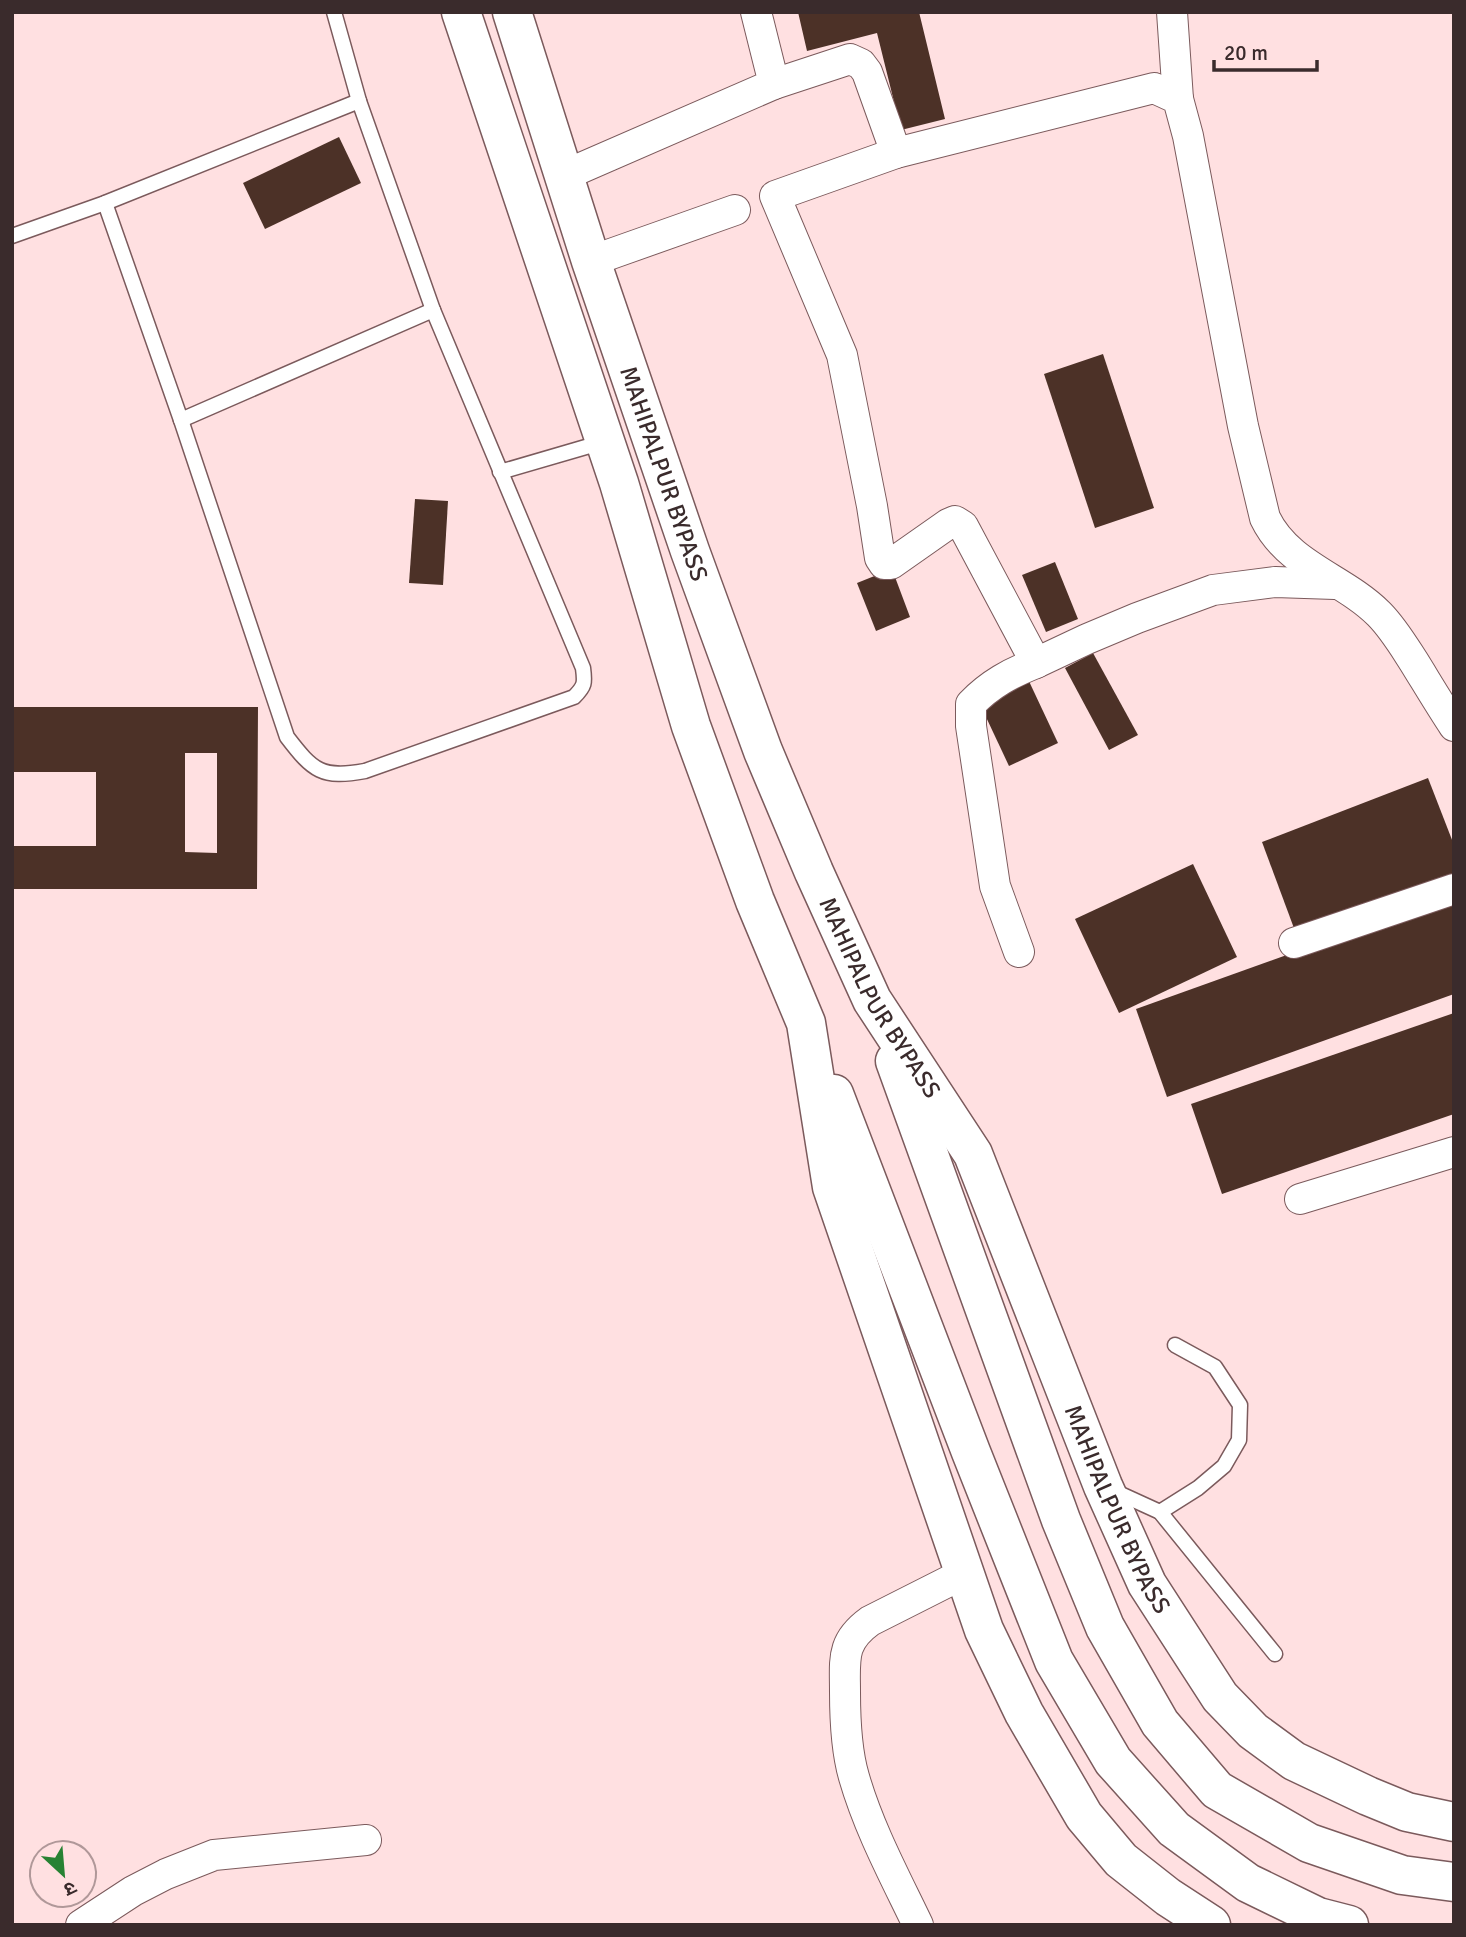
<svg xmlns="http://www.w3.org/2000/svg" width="1466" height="1937" font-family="Signika,'Noto Sans Devanagari',sans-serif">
  <rect width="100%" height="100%" fill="#ffe0e1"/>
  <!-- building -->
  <g fill="#4c3127" fill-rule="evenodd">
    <path d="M798 12H919L945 119 901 130 877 33 807 51Z"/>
    <path d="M339 137 361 183 265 229 243 183Z"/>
    <path d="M1103 354 1154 508 1095 528 1044 374Z"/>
    <path d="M415 499 448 501 443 585 409 583Z"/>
    <path d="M1055 562 1078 619 1046 632 1022 575Z"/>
    <path d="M892 569 910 617 876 631 857 583Z"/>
    <path d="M1093 653 1138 735 1109 750 1065 668Z"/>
    <path d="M1027 677 1058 743 1009 766 978 700Z"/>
    <path d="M12 707H258L257 889H12V846H96V772H12ZM185 753H217V853L185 852Z"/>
    <path d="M1428 778 1454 845V878L1298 939 1262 842Z"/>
    <path d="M1193 864 1237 957 1119 1013 1075 919Z"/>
    <path d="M1454 895V994L1167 1097 1136 1009Z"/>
    <path d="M1454 1013V1114L1222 1194 1191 1104Z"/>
  </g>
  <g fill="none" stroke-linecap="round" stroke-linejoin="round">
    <defs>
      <g id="lane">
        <path d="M105 203 181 420 287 737C313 771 322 779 365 771L574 697C585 686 585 683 583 668L433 310 359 101 334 12"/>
        <path d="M12 236 105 203 359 101"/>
        <path d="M181 420 433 310"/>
        <path d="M500 472 603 442"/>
        <path d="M1114 1491 1160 1512 1275 1654"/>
        <path d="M1160 1512 1198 1488 1224 1466 1239 1440 1240 1405 1215 1367 1175 1345"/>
      </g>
      <g id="street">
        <path d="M1172 12 1178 99"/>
        <path d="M774 84 850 59 861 64 867 72 896 153"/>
        <path d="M565 175 774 84 756 12"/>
        <path d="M591 261 735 210"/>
        <path d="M1036 663 1087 639 1137 618 1213 590 1275 582 1335 584"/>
        <path d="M1294 943 1454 889"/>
        <path d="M1019 952 995 886 971 726V704C990 684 1011 673 1036 663L963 526 955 521 948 524 891 564H884L880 558 872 506 842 355 775 196 896 153 1154 88 1178 99 1188 136 1243 426 1265 518C1288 566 1343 578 1379 614 1393 628 1403 645 1414 662 1427 683 1440 705 1454 726"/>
        <path d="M1300 1199 1454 1152"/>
        <path d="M81 1925 133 1891 166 1874 214 1855 366 1840"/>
        <path d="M918 1925C895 1877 869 1829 854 1777 846 1750 845 1720 845 1692 845 1659 841 1642 870 1621L963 1574"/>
      </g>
      <g id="secondary">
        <path d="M461 12 619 483 691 726 755 901 806 1023 832 1187 984 1630 1024 1713 1084 1816 1121 1860 1168 1897 1211 1925"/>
        <path id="s1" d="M512 12 591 261 690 551 763 751 814 872 872 1000 973 1154 1103 1486 1147 1584 1220 1697 1253 1731 1294 1761 1368 1796 1407 1812 1454 1822"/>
        <path d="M895 1061 1061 1520 1105 1627 1160 1723 1217 1790 1309 1843 1402 1875 1454 1882"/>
        <path d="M834 1094 971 1452 1054 1661 1113 1761 1174 1829 1248 1883 1318 1917 1349 1925"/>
      </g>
    </defs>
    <!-- lane casing -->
    <use href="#lane" stroke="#7b5a5c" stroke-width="17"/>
    <!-- street casing -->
    <use href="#street" stroke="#7b5a5c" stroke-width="32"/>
    <!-- secondary casing -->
    <use href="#secondary" stroke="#7b5a5c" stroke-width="41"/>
    <!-- lane -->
    <use href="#lane" stroke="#fff" stroke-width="14"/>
    <!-- street -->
    <use href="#street" stroke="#fff" stroke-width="30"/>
    <!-- secondary -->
    <use href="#secondary" stroke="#fff" stroke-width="38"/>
  </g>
  <g text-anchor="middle" stroke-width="7" stroke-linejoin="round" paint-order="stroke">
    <!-- street labels -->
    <g font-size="24" fill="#3a2b2c" stroke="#ffe0e1">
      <text dy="8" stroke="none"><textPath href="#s1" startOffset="486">MAHIPALPUR BYPASS</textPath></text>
      <text dy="8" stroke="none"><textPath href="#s1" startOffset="1054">MAHIPALPUR BYPASS</textPath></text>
      <text dy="8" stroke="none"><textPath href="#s1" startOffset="1620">MAHIPALPUR BYPASS</textPath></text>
    </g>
  </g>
  <!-- border -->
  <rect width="1466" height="1937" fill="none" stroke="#3a2b2c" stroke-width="28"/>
  <!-- north arrow -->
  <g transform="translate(63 1874) rotate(154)"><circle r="33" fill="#ffe0e1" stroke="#b09899" stroke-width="2"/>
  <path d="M0-5L12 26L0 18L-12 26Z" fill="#278233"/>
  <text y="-10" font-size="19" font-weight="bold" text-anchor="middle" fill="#3a2b2c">उ</text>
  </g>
  <!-- scale -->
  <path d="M1214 60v10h103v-10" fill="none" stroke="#3a2b2c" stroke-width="3.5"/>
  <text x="1224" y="60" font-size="21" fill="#3a2b2c" stroke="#ffe0e1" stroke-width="5" paint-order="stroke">20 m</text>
</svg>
